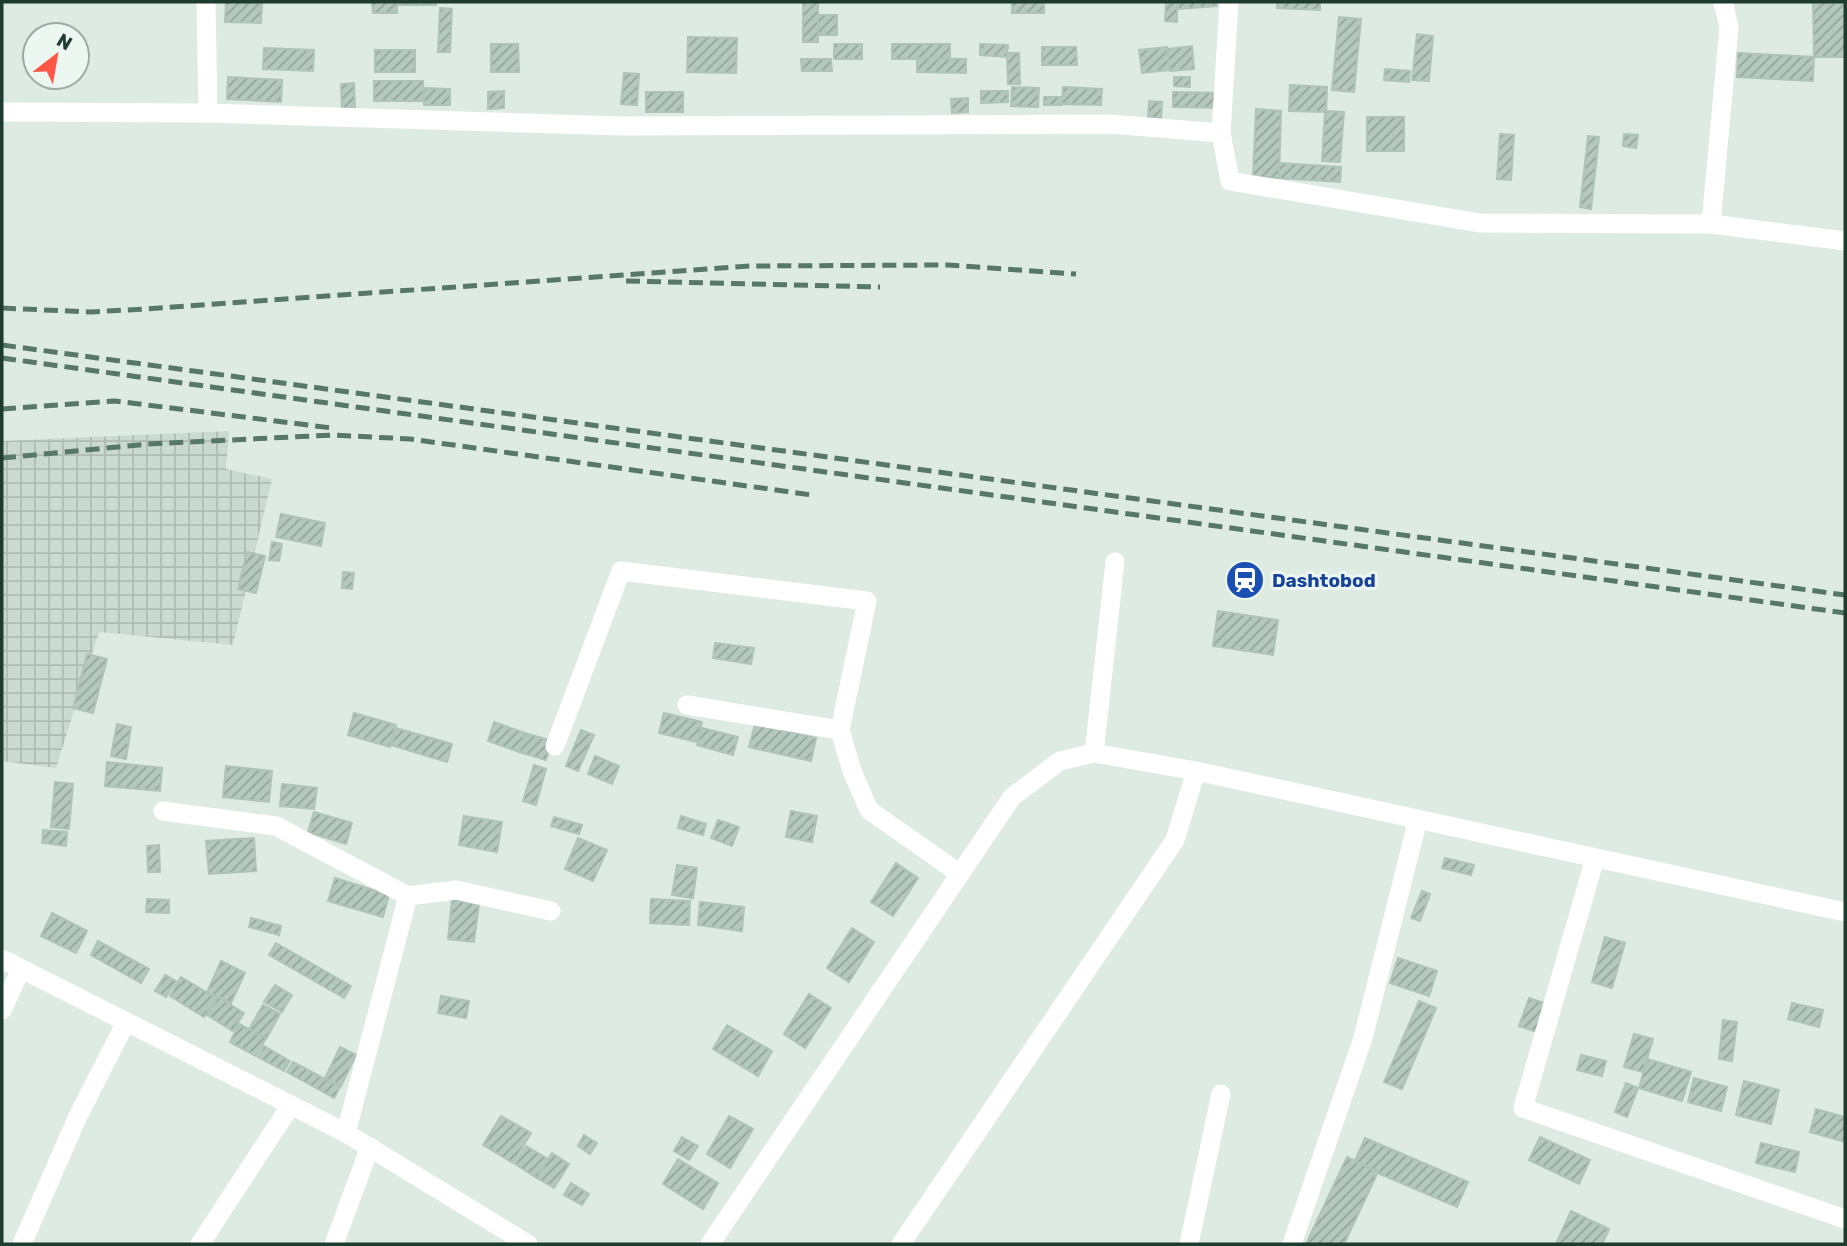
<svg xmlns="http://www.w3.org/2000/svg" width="1847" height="1246" font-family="Rubik,sans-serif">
  <defs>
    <pattern id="industrial-grid" width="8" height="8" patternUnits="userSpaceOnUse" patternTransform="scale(1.75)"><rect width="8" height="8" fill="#cbdad1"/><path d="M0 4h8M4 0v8" fill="none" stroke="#aebcb4"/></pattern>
    <pattern id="building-hatch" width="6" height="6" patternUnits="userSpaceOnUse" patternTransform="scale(1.75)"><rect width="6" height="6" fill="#b5c8bd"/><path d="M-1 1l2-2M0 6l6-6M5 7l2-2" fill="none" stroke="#93a49a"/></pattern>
  </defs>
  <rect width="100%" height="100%" fill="#ddebe2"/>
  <!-- industrial -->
  <path fill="url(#industrial-grid)" d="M229 431 226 469 272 479 233 645 99 632 56 768 2 761V441Z"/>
  <!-- building -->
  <g fill="url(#building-hatch)" stroke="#afc4b8" stroke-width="2">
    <path d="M226 2 262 3 261 23 225 22Z"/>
    <path d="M372 2H397V13H373Z"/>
    <rect x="398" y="2" width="38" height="3"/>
    <rect x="803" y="2" width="15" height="40"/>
    <rect x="1012" y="2" width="32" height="11"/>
    <path d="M1166 2H1177V22L1165 21Z"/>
    <path d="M1177 2H1216L1217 6 1178 9Z"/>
    <path d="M1277 2H1320V10L1277 8Z"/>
    <path d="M1813 2H1844L1845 57H1814Z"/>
    <path d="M440 8 452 9 450 52H438Z"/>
    <rect x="818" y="15" width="19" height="20"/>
    <path d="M1339 17 1361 19 1354 92 1332 90Z"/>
    <path d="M1417 34 1433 36 1429 81 1412 80Z"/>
    <path d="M688 37 737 38 736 73 687 72Z"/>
    <path d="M491 44H518L519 72H491Z"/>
    <rect x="834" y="44" width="28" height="15"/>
    <rect x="892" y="44" width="58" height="15"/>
    <path d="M980 44 1008 45 1007 57 980 55Z"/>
    <path d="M1192 46 1194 69 1170 71 1167 49Z"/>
    <path d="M1042 47H1076L1077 65H1042Z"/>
    <path d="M1167 47 1169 70 1142 73 1139 50Z"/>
    <path d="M264 48 314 50 313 71 263 69Z"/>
    <rect x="375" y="50" width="40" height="22"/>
    <path d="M1007 53H1019L1020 84H1008Z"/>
    <path d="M1738 53 1814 57 1813 81 1737 77Z"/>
    <path d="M917 58 966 59V73L917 72Z"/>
    <path d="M801 59H831L832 71H802Z"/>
    <path d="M1385 69 1410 71 1409 82 1384 80Z"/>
    <path d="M624 73 639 74 637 105 621 104Z"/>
    <path d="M228 77 282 80 281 102 227 99Z"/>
    <path d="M1174 77H1190V87L1174 86Z"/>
    <path d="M374 81H423L424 101H374Z"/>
    <path d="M354 83 355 107 342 108 341 84Z"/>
    <path d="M1290 85 1327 87 1326 112 1289 111Z"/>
    <path d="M1012 87 1039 88 1038 107 1011 106Z"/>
    <path d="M1063 87 1102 89 1101 105 1062 104Z"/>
    <path d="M424 88 450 89V105H424Z"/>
    <path d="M504 91V108L488 109V92Z"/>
    <path d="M981 91H1008V102L981 103Z"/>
    <rect x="646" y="92" width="37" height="20"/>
    <path d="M1173 92 1224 93V108L1173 107Z"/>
    <rect x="1044" y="97" width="17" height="8"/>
    <path d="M968 98V112L952 113 951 99Z"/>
    <path d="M1149 101 1162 102 1161 118H1148Z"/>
    <path d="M1256 109 1281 111 1279 178 1253 177Z"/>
    <path d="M1325 111 1344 112 1340 162 1322 161Z"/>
    <rect x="1367" y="117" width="37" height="34"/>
    <path d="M1500 134 1514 135 1511 180 1497 179Z"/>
    <path d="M1624 134 1638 135 1636 148 1623 146Z"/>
    <path d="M1588 136 1599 137 1591 209 1580 207Z"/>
    <path d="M1279 163 1341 167 1340 182 1279 178Z"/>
    <path d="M281 514 325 523 321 546 276 537Z"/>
    <path d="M272 542 282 544 279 561 269 560Z"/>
    <path d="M247 552 265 556 256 593 238 589Z"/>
    <path d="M343 572 354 573 352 589 342 588Z"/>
    <path d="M1218 611 1278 620 1273 655 1213 646Z"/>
    <path d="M715 643 754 648 751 664 713 658Z"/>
    <path d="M87 654 107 659 93 713 73 708Z"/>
    <path d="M354 713 396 725 390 747 348 735Z"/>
    <path d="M664 713 702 722 697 742 659 733Z"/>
    <path d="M494 722 525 733 519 752 488 741Z"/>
    <path d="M117 724 131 727 126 759 111 756Z"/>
    <path d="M755 724 816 738 811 761 749 747Z"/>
    <path d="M396 728 452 744 447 762 391 745Z"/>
    <path d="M702 728 738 737 733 755 697 745Z"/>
    <path d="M581 730 594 735 578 771 566 766Z"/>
    <path d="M525 733 552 741 546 760 519 752Z"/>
    <path d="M595 756 619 766 612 784 588 774Z"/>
    <path d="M107 762 162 768 160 791 105 786Z"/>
    <path d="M534 765 546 769 536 805 523 801Z"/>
    <path d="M226 766 272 771 269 802 223 797Z"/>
    <path d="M55 782 73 784 69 829 51 827Z"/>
    <path d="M282 784 317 788 314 809 280 806Z"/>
    <path d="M791 811 817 816 812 842 786 837Z"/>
    <path d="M314 812 352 823 346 844 308 832Z"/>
    <path d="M464 816 502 822 497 852 459 845Z"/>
    <path d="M681 816 706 824 703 835 678 828Z"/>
    <path d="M554 817 582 825 579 834 551 826Z"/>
    <path d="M718 820 739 827 732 846 711 838Z"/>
    <path d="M43 830 67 832 66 846 42 843Z"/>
    <path d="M254 838 256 871 209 874 206 841Z"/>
    <path d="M578 838 607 850 593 881 565 869Z"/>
    <path d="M159 845 160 872H148L147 846Z"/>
    <path d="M1445 858 1474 865 1471 875 1442 868Z"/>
    <path d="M896 863 918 878 893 916 871 902Z"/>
    <path d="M677 865 697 868 693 898 672 895Z"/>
    <path d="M335 878 389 895 383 917 328 901Z"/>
    <path d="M1422 891 1430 894 1420 921 1411 918Z"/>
    <path d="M147 899 169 900V913L146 912Z"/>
    <path d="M651 899 690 901 689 925 650 923Z"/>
    <path d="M452 900 479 904 474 942 448 939Z"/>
    <path d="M700 902 744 907 742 931 698 925Z"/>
    <path d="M52 913 87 931 76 953 41 936Z"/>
    <path d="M251 918 281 926 279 935 249 927Z"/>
    <path d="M852 928 874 942 849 982 827 968Z"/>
    <path d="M1605 937 1625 943 1612 988 1592 982Z"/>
    <path d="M98 941 149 969 141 983 91 955Z"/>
    <path d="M276 943 351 986 344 998 269 955Z"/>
    <path d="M1398 958 1437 971 1429 996 1390 983Z"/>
    <path d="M221 961 245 973 231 1003 207 992Z"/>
    <path d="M165 975 176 981 166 997 155 991Z"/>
    <path d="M181 977 216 998 204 1017 170 996Z"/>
    <path d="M275 985 292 995 282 1012 264 1002Z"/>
    <path d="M809 994 831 1008 805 1048 784 1034Z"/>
    <path d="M441 996 469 1001 466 1018 438 1013Z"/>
    <path d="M218 997 244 1013 233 1031 207 1015Z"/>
    <path d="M1529 998 1547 1004 1537 1032 1519 1026Z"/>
    <path d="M1419 1001 1436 1008 1402 1089 1384 1082Z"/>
    <path d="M1792 1003 1823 1010 1819 1027 1788 1019Z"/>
    <path d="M263 1005 280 1014 266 1039 249 1029Z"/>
    <path d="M1723 1020 1737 1022 1732 1061 1719 1059Z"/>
    <path d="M239 1024 266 1038 256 1056 230 1042Z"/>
    <path d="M727 1025 772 1051 758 1076 713 1049Z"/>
    <path d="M1634 1034 1653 1039 1643 1072 1624 1067Z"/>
    <path d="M264 1046 290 1061 284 1071 258 1057Z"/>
    <path d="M340 1047 356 1055 341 1086 325 1078Z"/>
    <path d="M1581 1055 1606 1061 1602 1076 1577 1070Z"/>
    <path d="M1647 1059 1691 1072 1682 1101 1639 1088Z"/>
    <path d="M293 1062 340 1087 334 1098 287 1072Z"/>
    <path d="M1694 1078 1727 1087 1721 1111 1688 1102Z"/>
    <path d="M1744 1081 1779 1090 1771 1124 1736 1115Z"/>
    <path d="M1626 1083 1638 1088 1627 1117 1615 1112Z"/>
    <path d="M1816 1109 1845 1117V1142L1810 1132Z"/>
    <path d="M501 1116 531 1133 513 1163 483 1145Z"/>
    <path d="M729 1116 753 1129 730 1168 707 1154Z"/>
    <path d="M584 1135 597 1143 590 1154 578 1146Z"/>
    <path d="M682 1137 698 1146 689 1160 674 1151Z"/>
    <path d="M1540 1137 1590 1160 1579 1184 1529 1160Z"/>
    <path d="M1365 1138 1468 1182 1457 1207 1354 1163Z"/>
    <path d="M1761 1143 1799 1152 1795 1172 1756 1163Z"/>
    <path d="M526 1146 548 1159 537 1178 515 1164Z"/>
    <path d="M552 1153 569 1164 554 1188 537 1178Z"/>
    <path d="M1347 1157 1378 1172 1344 1244H1306Z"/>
    <path d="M678 1159 718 1183 703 1209 663 1184Z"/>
    <path d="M571 1183 589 1194 582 1205 564 1195Z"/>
    <path d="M1571 1211 1609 1229 1602 1244H1556Z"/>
  </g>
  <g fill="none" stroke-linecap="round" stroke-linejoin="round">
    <!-- minor -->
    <g stroke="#fff" stroke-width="19">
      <path d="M206 2 208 113"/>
      <path d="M1229 2 1221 133 1230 181 1480 223 1711 224"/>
      <path d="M1723 2 1729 27 1711 224 1845 241"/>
      <path d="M2 112 208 113 622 126 1110 124 1221 133"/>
      <path d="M687 705 840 730 852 771 869 810 960 874"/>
      <path d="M555 746 621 571 867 601 840 730"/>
      <path d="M1094 753 1115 562"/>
      <path d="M163 811 276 826 408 896 346 1133"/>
      <path d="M1595 858 1523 1108 1845 1219"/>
      <path d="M408 896 456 890 551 911"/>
      <path d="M2 959 346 1133 528 1244"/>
      <path d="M2 1010 21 969"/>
      <path d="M22 1244 78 1116 126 1022"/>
      <path d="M200 1244 291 1105"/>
      <path d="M334 1244 370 1147"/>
      <path d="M710 1244 1012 797 1060 761 1094 753 1196 771 1845 912"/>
      <path d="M901 1244 1175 840 1196 771"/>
      <path d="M1189 1244 1221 1094"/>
      <path d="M1292 1244 1363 1038 1418 819"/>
    </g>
    <!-- rail -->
    <g stroke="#577769" stroke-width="5" stroke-dasharray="14 7" stroke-linecap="butt">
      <path d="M626 281 880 287"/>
      <path d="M2 308 91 312 145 309 750 266 948 265 1076 274"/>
      <path d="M2 345 1845 595"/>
      <path d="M2 358 1845 613"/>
      <path d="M2 409 115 401 332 428"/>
      <path d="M2 458 148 444 333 435 410 439 812 495"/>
    </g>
  </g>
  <!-- icons -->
  <defs>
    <symbol id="station-disc" viewBox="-11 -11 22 22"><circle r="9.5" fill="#1a4fb4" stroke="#edf7f1"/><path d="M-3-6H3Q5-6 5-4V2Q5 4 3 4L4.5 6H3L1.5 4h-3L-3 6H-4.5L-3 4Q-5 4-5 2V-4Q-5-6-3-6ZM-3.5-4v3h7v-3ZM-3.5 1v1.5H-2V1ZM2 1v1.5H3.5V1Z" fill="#fff"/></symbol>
  </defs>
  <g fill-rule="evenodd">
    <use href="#station-disc" x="1223" y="558" width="44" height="44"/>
  </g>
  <g text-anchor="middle" stroke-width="6" stroke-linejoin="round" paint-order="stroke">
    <!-- transit labels -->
    <g font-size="19" font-weight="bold" fill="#164399" stroke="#edf7f1" text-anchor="start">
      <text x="1272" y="587">Dashtobod</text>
    </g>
  </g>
  <!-- border -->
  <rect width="1847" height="1246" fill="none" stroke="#1d3b2e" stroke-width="7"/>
  <!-- north arrow -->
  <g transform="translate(56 56) rotate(31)"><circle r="33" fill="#edf7f1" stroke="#9aaca3" stroke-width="2"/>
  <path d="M0-5L12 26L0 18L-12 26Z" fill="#ff5746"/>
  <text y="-10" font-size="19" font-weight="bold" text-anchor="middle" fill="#1d3b2e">N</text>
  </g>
</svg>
